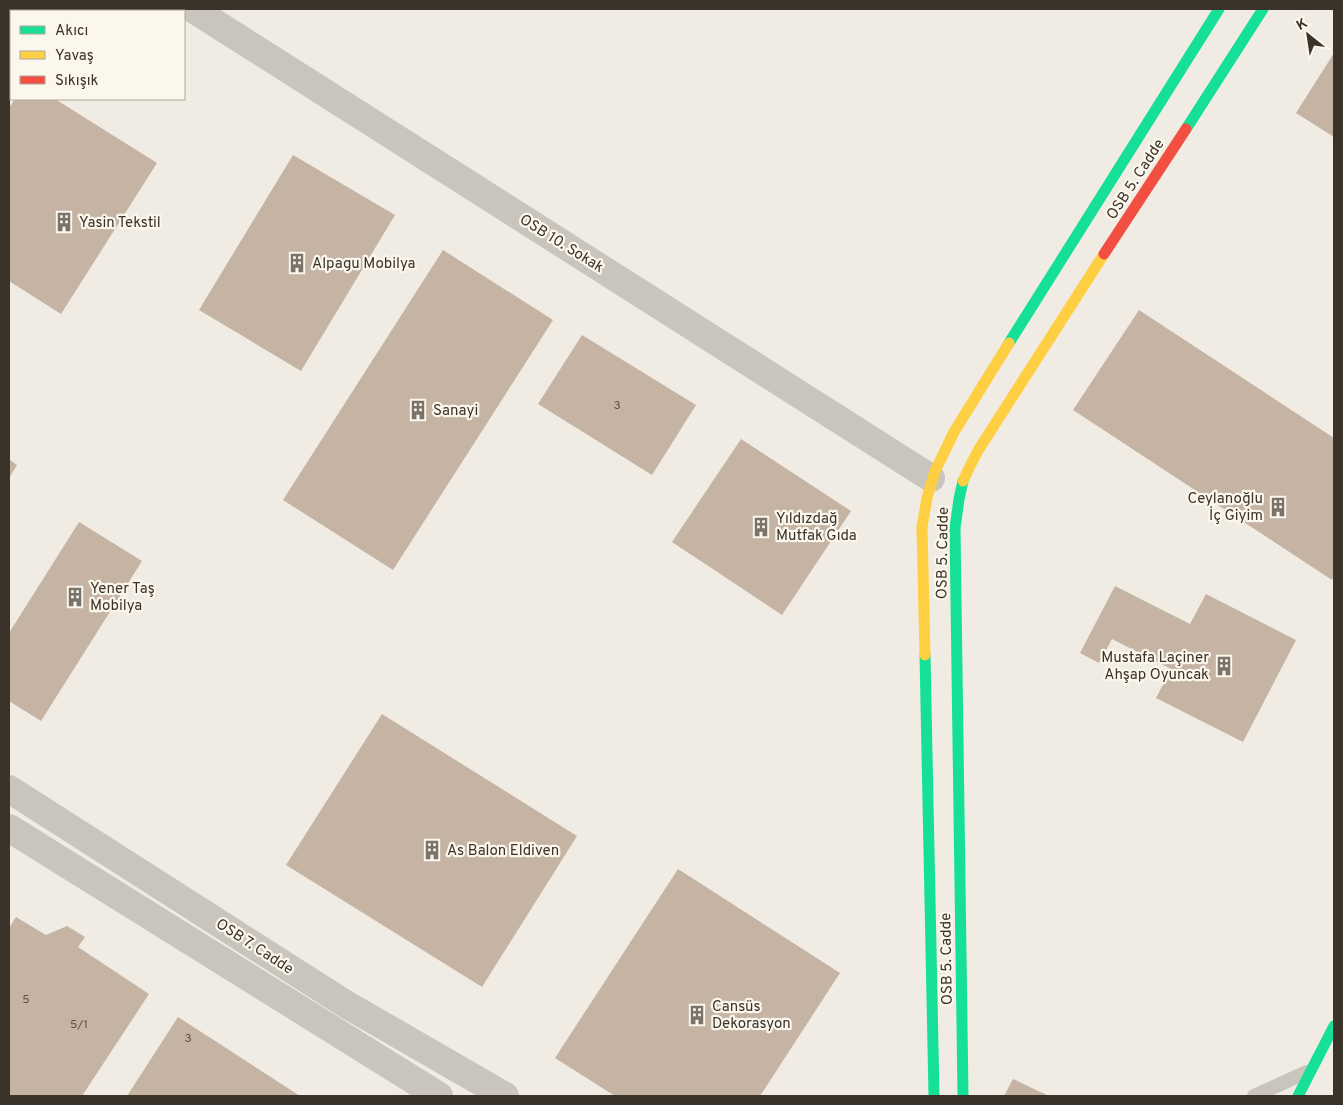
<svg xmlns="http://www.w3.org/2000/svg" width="1343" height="1105" font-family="Overpass,sans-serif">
  <rect width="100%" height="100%" fill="#f0ece3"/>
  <!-- building -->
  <g fill="#c5b4a4">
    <path d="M1334 53V137L1296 113Z"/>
    <path d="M15 99H55L157 163 61 314 9 281V108Z"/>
    <path d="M293 155 395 215 301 371 199 310Z"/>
    <path d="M443 250 553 320 393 570 283 500Z"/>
    <path d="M1139 310 1334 438V576L1332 580 1073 410Z"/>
    <path d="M582 335 696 405 652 475 538 404Z"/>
    <path d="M741 439 851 511 782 615 672 542Z"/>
    <path d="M9 459 17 465 9 478Z"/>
    <path d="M79 522 142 561 41 721 9 701V633Z"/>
    <path d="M1115 586 1190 624 1206 594 1296 640 1243 742 1156 698 1171 669 1112 639 1099 663 1080 653Z"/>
    <path d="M382 714 577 836 482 987 286 865Z"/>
    <path d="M678 869 840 973 760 1096H615L555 1058Z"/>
    <path d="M16 917 46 935 67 926 85 937 78 947 149 994 82 1096H9V928Z"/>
    <path d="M178 1017 243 1059 300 1096H127Z"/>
    <path d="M1013 1079 1049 1096H1004Z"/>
  </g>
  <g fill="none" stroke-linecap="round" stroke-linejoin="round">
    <!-- lane -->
    <path stroke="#c9c4bc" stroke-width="14" d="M1254 1096 1307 1072"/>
    <!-- street -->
    <g stroke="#c9c4bc" stroke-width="28">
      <path d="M193 9 931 478"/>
      <path d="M9 789 344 1003 505 1096"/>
      <path d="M9 828 439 1096"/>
    </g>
    <!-- fast -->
    <g stroke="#16e098" stroke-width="11">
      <path d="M1186 129 1263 9"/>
      <path d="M1009 343 1219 9"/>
      <path d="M925 655 934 1096"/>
      <path d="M963 1096 955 528 959 499 963 481"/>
      <path d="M1298 1096 1334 1026"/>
    </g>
    <!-- slow -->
    <g stroke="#ffcf43" stroke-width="11">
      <path d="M963 481 971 464 979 449 1104 254"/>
      <path d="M925 655 922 527 927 498 935 471 954 432 1009 343"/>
    </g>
    <!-- jam -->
    <path stroke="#f24e42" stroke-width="11" d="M1104 254 1186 129"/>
  </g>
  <!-- icons -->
  <defs>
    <symbol id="building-bare" viewBox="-9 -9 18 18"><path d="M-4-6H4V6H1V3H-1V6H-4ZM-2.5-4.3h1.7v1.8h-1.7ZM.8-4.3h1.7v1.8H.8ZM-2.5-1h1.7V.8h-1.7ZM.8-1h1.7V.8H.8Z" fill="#7a736a" stroke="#fbf7ec" stroke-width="2.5" paint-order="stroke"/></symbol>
  </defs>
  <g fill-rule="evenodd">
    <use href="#building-bare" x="50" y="208" width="28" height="28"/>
    <use href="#building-bare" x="283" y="249" width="28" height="28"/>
    <use href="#building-bare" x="404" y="396" width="28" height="28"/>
    <use href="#building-bare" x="1264" y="493" width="28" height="28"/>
    <use href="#building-bare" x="747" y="513" width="28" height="28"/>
    <use href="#building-bare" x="61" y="583" width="28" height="28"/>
    <use href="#building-bare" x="1210" y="652" width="28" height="28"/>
    <use href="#building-bare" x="418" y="836" width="28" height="28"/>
    <use href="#building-bare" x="683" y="1001" width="28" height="28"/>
  </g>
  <g text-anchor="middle" stroke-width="4.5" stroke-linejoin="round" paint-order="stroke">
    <!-- number labels -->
    <g font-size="12" fill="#5e5248">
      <text x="617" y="409">3</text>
      <text x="26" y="1003">5</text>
      <text x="79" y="1028">5/1</text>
      <text x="188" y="1042">3</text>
    </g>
    <!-- street labels -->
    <g font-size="15" fill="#3b3229" stroke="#fbf7ec">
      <text transform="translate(1135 179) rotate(-57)" y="5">OSB 5. Cadde</text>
      <text transform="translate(562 243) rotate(32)" y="5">OSB 10. Sokak</text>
      <text transform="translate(942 553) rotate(-89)" y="5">OSB 5. Cadde</text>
      <text transform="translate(255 946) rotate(33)" y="5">OSB 7. Cadde</text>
      <text transform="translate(946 959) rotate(-91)" y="5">OSB 5. Cadde</text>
    </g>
    <!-- poi labels -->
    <g font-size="15" fill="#3b3229" stroke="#fbf7ec" text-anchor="start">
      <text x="79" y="227">Yasin Tekstil</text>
      <text x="312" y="268">Alpagu Mobilya</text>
      <text x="433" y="415">Sanayi</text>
      <text x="1263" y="503" text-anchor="end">Ceylanoğlu<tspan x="1263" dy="17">İç Giyim</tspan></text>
      <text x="776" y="523">Yıldızdağ<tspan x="776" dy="17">Mutfak Gıda</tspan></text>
      <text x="90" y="593">Yener Taş<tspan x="90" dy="17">Mobilya</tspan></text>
      <text x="1209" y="662" text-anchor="end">Mustafa Laçiner<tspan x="1209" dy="17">Ahşap Oyuncak</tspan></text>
      <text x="447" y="855">As Balon Eldiven</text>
      <text x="712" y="1011">Cansüs<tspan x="712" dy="17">Dekorasyon</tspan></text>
    </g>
  </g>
  <!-- border -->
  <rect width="1343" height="1105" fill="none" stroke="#3b3229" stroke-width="20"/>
  <!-- legend -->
  <rect x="10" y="10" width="175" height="90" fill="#fbf7ec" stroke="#aea89e"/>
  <rect x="20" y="26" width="25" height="8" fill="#16e098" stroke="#aea89e"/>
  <text x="55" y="35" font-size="15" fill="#3b3229">Akıcı</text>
  <rect x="20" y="51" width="25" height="8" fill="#ffcf43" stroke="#aea89e"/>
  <text x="55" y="60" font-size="15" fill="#3b3229">Yavaş</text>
  <rect x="20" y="76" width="25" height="8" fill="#f24e42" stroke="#aea89e"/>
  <text x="55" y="85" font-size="15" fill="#3b3229">Sıkışık</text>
  <!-- north arrow -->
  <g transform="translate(1308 35) rotate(330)" stroke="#fbf7ec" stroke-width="4" paint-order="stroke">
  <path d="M0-4L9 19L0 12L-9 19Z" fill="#3b3229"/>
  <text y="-8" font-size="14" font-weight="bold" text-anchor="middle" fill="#3b3229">K</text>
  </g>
</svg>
